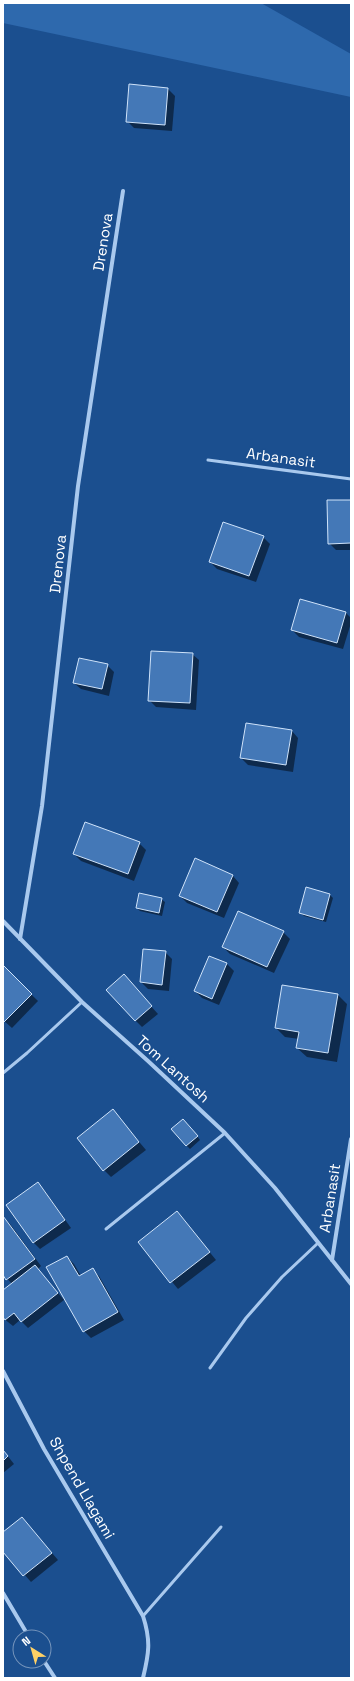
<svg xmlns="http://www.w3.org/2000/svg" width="354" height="1681" font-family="'Space Grotesk',sans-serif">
  <rect width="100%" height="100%" fill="#1b4f8f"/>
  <!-- green -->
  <path fill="#2e69ad" d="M3 3H261L351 54V97L3 23Z"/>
  <!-- shadow -->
  <g fill="#0007">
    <path d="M130 85 168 89 175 96 172 131 134 128 127 121Z"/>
    <path d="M351 501V550H336L329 543Z"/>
    <path d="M263 537 270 544 256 582 217 569 210 562Z"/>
    <path d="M345 612 351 618V623L343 649 299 637 292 630Z"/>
    <path d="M192 654 199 660 196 710 156 707 149 700Z"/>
    <path d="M107 665 114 672 109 696 81 689 74 683Z"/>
    <path d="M292 731 298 738 293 772 248 765 241 758Z"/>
    <path d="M139 843 146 850 134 881 81 861 74 854Z"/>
    <path d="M233 876 239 883 224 918 187 903 180 896Z"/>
    <path d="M330 895 333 898 326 922 304 916 300 912Z"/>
    <path d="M161 899 165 902 162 916 140 911 137 908Z"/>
    <path d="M283 932 290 939 274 973 230 954 223 947Z"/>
    <path d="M165 952 172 959 169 991 148 989 141 982Z"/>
    <path d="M210 957 227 964 234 971 219 1005 202 998 195 991Z"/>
    <path d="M3 967 38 1001 12 1028 3 1020Z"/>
    <path d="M130 983 158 1014 142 1027 135 1020Z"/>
    <path d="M338 995 347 1004 337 1062 307 1057 297 1048 299 1039 285 1037 276 1028Z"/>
    <path d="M113 1111 146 1150 111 1177 104 1170Z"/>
    <path d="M187 1123 200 1140 190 1149 186 1145Z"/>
    <path d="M37 1183 44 1190 71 1228 40 1249 33 1242Z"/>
    <path d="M177 1212 216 1260 178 1289 139 1242Z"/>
    <path d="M3 1217 10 1224 41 1266 38 1269 64 1300 28 1328 20 1320 13 1326 3 1318V1291L12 1284 3 1274Z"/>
    <path d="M67 1257 74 1264 81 1276 92 1270 99 1276 124 1320 91 1338 84 1331 48 1268Z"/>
    <path d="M3 1450 14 1464 3 1473Z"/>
    <path d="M22 1518 58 1560 31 1582 3 1550V1533Z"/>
  </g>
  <!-- building -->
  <g fill="#4478b7" stroke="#cfe3fa">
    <path d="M129 84 168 88 165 125 126 122Z"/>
    <path d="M327 500H351V543L328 544Z"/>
    <path d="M223 522 264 536 249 576 209 562Z"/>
    <path d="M300 599 346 612 337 643 291 630Z"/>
    <path d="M151 651 193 653 190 703 148 701Z"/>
    <path d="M79 658 108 664 102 689 73 683Z"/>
    <path d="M246 723 292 730 286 765 240 758Z"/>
    <path d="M85 822 140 842 128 874 73 854Z"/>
    <path d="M195 858 233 875 217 912 179 896Z"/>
    <path d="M306 887 330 894 323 920 299 913Z"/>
    <path d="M139 893 162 898 159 913 136 908Z"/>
    <path d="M238 911 284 931 267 967 222 947Z"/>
    <path d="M143 949 166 951 162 985 140 982Z"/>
    <path d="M209 956 227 963 212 999 194 991Z"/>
    <path d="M3 965 32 994 4 1022 3 1021Z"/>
    <path d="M124 974 152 1006 135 1021 106 990Z"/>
    <path d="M282 985 338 994 328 1053 296 1048 299 1032 275 1028Z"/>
    <path d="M113 1109 139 1142 103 1171 77 1138Z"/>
    <path d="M183 1119 198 1136 186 1146 171 1129Z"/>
    <path d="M38 1182 65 1220 33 1243 6 1205Z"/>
    <path d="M177 1211 210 1252 170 1283 138 1242Z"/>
    <path d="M3 1216 35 1259 6 1280 3 1275Z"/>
    <path d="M67 1256 79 1276 93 1268 118 1312 83 1332 46 1267Z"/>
    <path d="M35 1265 58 1293 21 1322 14 1313 5 1320 3 1317V1290Z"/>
    <path d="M3 1450 8 1456 3 1461Z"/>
    <path d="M22 1517 52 1553 23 1576 3 1552V1532Z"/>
  </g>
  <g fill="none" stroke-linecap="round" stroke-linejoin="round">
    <!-- lane -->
    <g stroke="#a9c9ee" stroke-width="3">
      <path d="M208 460 351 479"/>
      <path d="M3 1073 27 1053 82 1002"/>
      <path d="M106 1229 225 1133"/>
      <path d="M210 1368 246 1318 282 1277 318 1243"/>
      <path d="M143 1616 221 1527"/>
    </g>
    <!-- street -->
    <g stroke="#a9c9ee" stroke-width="4">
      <path d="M3 921 82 1002 148 1061 225 1133 275 1188 351 1284"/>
      <path d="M20 939 42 806 78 486 123 191"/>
      <path d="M332 1260 351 1139"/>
      <path d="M3 1371 44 1449 143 1616C151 1641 149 1653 143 1678"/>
      <path d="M3 1593 29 1637"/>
      <path d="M44 1661 55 1678"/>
    </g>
  </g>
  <g text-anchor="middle" stroke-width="3" stroke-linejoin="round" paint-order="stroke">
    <!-- street labels -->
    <g font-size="15" fill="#fff" stroke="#1b4f8f">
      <text transform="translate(103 242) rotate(-81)" y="5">Drenova</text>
      <text transform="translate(281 458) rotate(8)" y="5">Arbanasit</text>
      <text transform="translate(58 564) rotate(-84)" y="5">Drenova</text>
      <text transform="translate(173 1069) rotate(42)" y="5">Tom Lantosh</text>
      <text transform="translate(330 1198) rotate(-81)" y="5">Arbanasit</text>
      <text transform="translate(82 1488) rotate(60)" y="5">Shpend Llagami</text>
    </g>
  </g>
  <!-- border -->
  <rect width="354" height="1681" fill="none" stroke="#ffffff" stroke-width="8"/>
  <!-- north arrow -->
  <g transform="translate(32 1649) rotate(323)"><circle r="19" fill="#1b4f8f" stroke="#7695bc"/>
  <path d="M0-3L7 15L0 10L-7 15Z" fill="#ffd166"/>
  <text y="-6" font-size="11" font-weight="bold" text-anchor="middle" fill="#ffffff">N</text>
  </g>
</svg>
